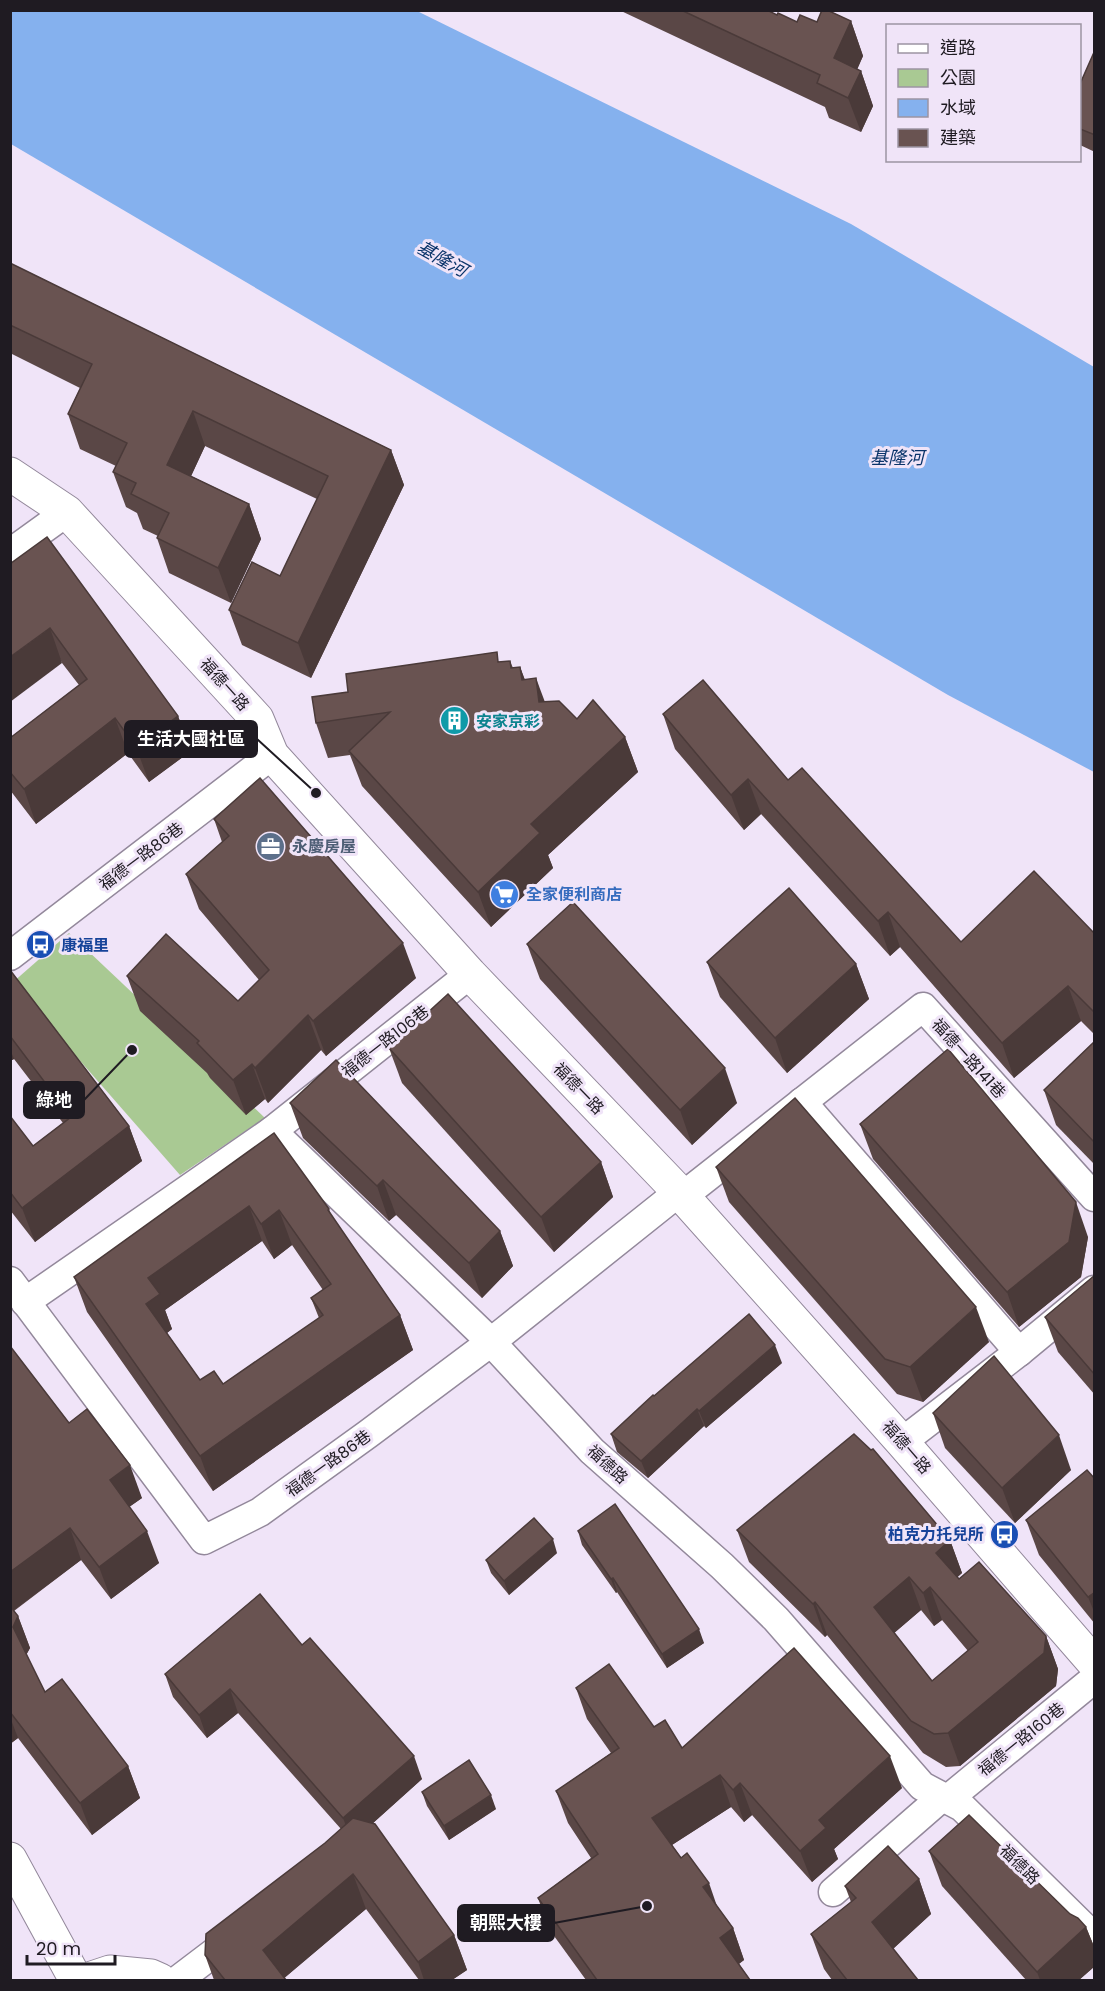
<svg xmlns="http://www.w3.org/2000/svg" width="1105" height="1991" font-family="Poppins,'Noto Sans TC',sans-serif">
  <rect width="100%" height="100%" fill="#f0e4f8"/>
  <!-- green -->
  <path fill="#a9c993" d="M69 933 265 1118 180 1175 12 983Z"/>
  <!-- water -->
  <path fill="#85b1ee" d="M11 10 417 11 851 224 1094 367V772L948 695 11 144Z"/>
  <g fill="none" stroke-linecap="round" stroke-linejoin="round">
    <defs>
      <g id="minor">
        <path d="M10 553 67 512"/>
        <path d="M10 956 272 755"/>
        <path d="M802 1102 1019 1352"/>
        <path d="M272 1131 491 1342 592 1451 722 1566 776 1619 922 1786 962 1807 1094 1937"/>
        <path d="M683 1196 923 1007 1094 1197"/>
        <path d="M10 1281 204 1540 260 1512 368 1434 491 1342 679 1192"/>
        <path d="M25 1302 272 1131 470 974"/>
        <path d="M902 1442 1019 1352 1094 1290"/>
        <path d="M948 1799 1094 1679"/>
        <path d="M833 1892 942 1797"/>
        <path d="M178 1980 236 1936"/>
      </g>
      <g id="tertiary">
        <path d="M10 474 67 512 257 719 272 755 470 974 679 1192 902 1442 1094 1663"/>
        <path d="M10 1859 76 1980"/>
        <path d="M86 1980 110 1972 151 1976 160 1980"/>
      </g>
    </defs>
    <!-- minor casing -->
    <use href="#minor" stroke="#93889b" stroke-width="31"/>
    <!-- tertiary casing -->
    <use href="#tertiary" stroke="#93889b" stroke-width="35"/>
    <!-- minor -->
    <use href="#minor" stroke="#fff" stroke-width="28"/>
    <!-- tertiary -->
    <use href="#tertiary" stroke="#fff" stroke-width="33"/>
  </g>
  <!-- wall -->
  <g fill="#5a4746" fill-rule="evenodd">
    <path d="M619 10H767L777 15 797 22 851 21 863 56 857 69 861 71 873 106 861 132 829 118 825 107Z"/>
    <path d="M1095 50V152L1080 145V84Z"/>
    <path d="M10 263 391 450 404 485 311 678 242 645 229 610 280 576 317 499 205 446 191 476 249 504 261 539 231 603 169 573 157 538 158 536 143 529 137 513 126 507 113 472 116 466 80 449 68 414 80 388 10 353Z"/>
    <path d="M10 564 178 716 191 751 149 782 128 753 36 824 10 790V738L79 685 62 663Z"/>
    <path d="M510 661 513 668 520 667 525 680 545 702 577 719 625 737 638 772 548 855 553 868 491 927 362 786 350 755 328 758 316 723 348 692Z"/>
    <path d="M663 714 788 780 961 942 1095 934V1035L1081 1021 1014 1078 900 947 890 956 761 814 744 830 675 749Z"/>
    <path d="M214 819 416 978 326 1056 321 1050 268 1103 265 1099 246 1115 210 1078 207 1073 140 1011 127 976 238 1001 259 980 199 909 186 874 222 842Z"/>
    <path d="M527 944 737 1103 692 1145 540 979Z"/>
    <path d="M707 962 856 964 869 999 787 1073 720 997Z"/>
    <path d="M10 970 129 1126 142 1161 35 1242 10 1210V1116L33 1146 63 1123 14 1059 10 1061Z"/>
    <path d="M1095 1041V1165L1056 1125 1044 1090Z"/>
    <path d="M389 1048 601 1162 613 1197 554 1252 402 1083Z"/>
    <path d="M290 1103 500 1231 513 1266 482 1298 396 1215 389 1221 303 1138Z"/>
    <path d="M860 1124 1088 1237 1081 1277 1019 1327 873 1159Z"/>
    <path d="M274 1133 329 1209 331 1215 400 1315 413 1350 213 1491 87 1312 74 1277ZM262 1241 274 1259 292 1245 323 1290 311 1298 319 1318 223 1384 200 1380 167 1333 172 1329 165 1310Z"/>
    <path d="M716 1167 989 1342 923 1402 897 1394 729 1202Z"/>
    <path d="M1095 1275V1395L1058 1352 1045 1317Z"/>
    <path d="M10 1346 69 1423 142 1498 129 1507 159 1563 111 1599 81 1560 14 1611 18 1616 30 1648 26 1655 45 1692 128 1766 140 1798 92 1835 18 1738 10 1744Z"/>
    <path d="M782 1363 706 1428 704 1426 648 1478 617 1452 611 1434 654 1396Z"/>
    <path d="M933 1413 1071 1470 1015 1523 945 1448Z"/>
    <path d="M1095 1479V1624L1039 1555 1026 1520Z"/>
    <path d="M737 1530 950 1540 962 1573 957 1577 1046 1636 1058 1669 1056 1686 960 1766 946 1767 923 1753 827 1635 825 1637 749 1562ZM921 1610 934 1626 942 1620 968 1651 932 1681 894 1633Z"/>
    <path d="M578 1531 704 1643 667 1668 617 1592 616 1593 582 1545Z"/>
    <path d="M557 1553 509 1595 491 1573 486 1560Z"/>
    <path d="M302 1645 422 1779 373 1823 454 1935 467 1970 452 1980H419L366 1909 284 1978 286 1980H214L205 1955 341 1829 238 1713 207 1738 173 1697 165 1674Z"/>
    <path d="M576 1688 654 1727 682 1748 902 1788 834 1849 838 1859 812 1882 752 1815 744 1822 731 1807 672 1845 733 1928 744 1960 739 1964 750 1980H586L549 1929 538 1898 591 1858 568 1823 556 1791 611 1753 587 1719Z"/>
    <path d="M422 1792 496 1809 449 1840 427 1806Z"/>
    <path d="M929 1851 1070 1914 1086 1927 1095 1949V1966L1079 1980H1026L942 1886Z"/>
    <path d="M919 1879 931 1914 893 1949 918 1980H832L824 1969 811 1934 851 1902 845 1886Z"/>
  </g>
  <!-- shaded-wall -->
  <g fill="#4a3a39">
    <path d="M851 21 863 56 847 93 834 58Z"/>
    <path d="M861 71 873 106 861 132 848 98Z"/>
    <path d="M193 411 205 446 180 500 167 465Z"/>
    <path d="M391 450 404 485 311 678 298 643Z"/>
    <path d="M249 504 261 539 231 603 218 568Z"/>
    <path d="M50 628 62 663 10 702V657Z"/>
    <path d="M520 667 533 702 522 680Z"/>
    <path d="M536 678 549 713 539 702Z"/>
    <path d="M178 716 191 751 149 782 136 747Z"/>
    <path d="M115 718 128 753 36 824 24 789Z"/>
    <path d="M625 737 638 772 548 855 553 868 491 927 478 892 531 824Z"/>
    <path d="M748 779 761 814 744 830 731 795Z"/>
    <path d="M888 912 900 947 890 956 878 921Z"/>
    <path d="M403 943 416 978 326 1056 313 1021Z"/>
    <path d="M856 964 869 999 787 1073 775 1038Z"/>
    <path d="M1068 986 1081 1021 1014 1078 1002 1043Z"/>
    <path d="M308 1015 321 1050 268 1103 255 1068Z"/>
    <path d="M10 1049 14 1059 10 1061Z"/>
    <path d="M252 1064 265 1099 246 1115 233 1080Z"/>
    <path d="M725 1068 737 1103 692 1145 680 1110Z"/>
    <path d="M129 1126 142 1161 35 1242 22 1208Z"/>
    <path d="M601 1162 613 1197 554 1252 541 1217Z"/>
    <path d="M383 1180 396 1215 389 1221 377 1186Z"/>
    <path d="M1076 1202 1088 1237 1081 1277 1019 1327 1007 1292Z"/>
    <path d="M249 1206 262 1241 165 1310 172 1329 159 1339 146 1304 148 1278Z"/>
    <path d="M279 1210 292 1245 274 1259 261 1224Z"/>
    <path d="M500 1231 513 1266 482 1298 469 1263Z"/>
    <path d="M976 1307 989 1342 923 1402 910 1367Z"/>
    <path d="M400 1315 413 1350 213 1491 200 1456Z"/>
    <path d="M775 1345 782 1363 706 1428 699 1411Z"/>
    <path d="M697 1409 704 1426 648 1478 641 1461Z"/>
    <path d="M1059 1435 1071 1470 1015 1523 1002 1488Z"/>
    <path d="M130 1465 142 1498 122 1512 110 1480Z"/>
    <path d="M70 1528 81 1560 10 1613V1572Z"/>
    <path d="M147 1531 159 1563 111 1599 99 1567Z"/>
    <path d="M553 1539 557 1553 509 1595 504 1581Z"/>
    <path d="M950 1540 962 1573 948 1586 936 1553Z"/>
    <path d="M909 1577 921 1610 886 1640 874 1607Z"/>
    <path d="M613 1578 617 1592 616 1593 611 1579Z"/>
    <path d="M930 1587 942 1620 934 1626 923 1593Z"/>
    <path d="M1095 1592V1614L1088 1597Z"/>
    <path d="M815 1602 827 1635 825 1637 813 1604Z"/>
    <path d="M18 1616 30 1648 24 1659 13 1627Z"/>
    <path d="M699 1629 704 1643 667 1668 662 1654Z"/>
    <path d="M1046 1636 1058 1669 1056 1686 960 1766 948 1733Z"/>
    <path d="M230 1689 238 1713 207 1738 199 1715Z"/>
    <path d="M10 1717 18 1738 10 1744Z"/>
    <path d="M414 1756 422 1779 352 1842 343 1818Z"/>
    <path d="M890 1756 902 1788 834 1849 838 1859 812 1882 800 1851 819 1820Z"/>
    <path d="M128 1766 140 1798 92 1835 80 1803Z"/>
    <path d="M720 1775 731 1807 664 1850 652 1818Z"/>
    <path d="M740 1783 752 1815 744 1822 733 1790Z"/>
    <path d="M491 1795 496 1809 449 1840 444 1826Z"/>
    <path d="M353 1874 366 1909 282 1980 263 1950Z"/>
    <path d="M919 1879 931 1914 884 1957 872 1922Z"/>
    <path d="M709 1883 720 1915 703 1887Z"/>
    <path d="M1086 1927 1095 1949V1966L1079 1980H1040L1037 1972Z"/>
    <path d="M733 1928 744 1960 731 1969 720 1938Z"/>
    <path d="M454 1935 467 1970 452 1980H424L418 1962Z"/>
  </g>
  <!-- building -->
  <g fill="#695351" stroke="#4a3a39" stroke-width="1.5" fill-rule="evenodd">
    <path d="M681 10H767L777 15 778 13 797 22 800 15 817 22 822 10H827L851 21 834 58 861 71 848 98 817 83 820 75Z"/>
    <path d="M1095 50V135L1080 129V84Z"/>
    <path d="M10 263 391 450 298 643 229 610 252 562 280 576 328 476 193 411 167 465 249 504 218 568 157 538 169 513 131 494 136 483 113 472 127 443 68 414 92 364 10 325Z"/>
    <path d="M47 537 178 716 136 747 115 718 24 789 10 772V738L87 679 50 628 10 657V564Z"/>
    <path d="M497 652 498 662 510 661 511 668 520 667 522 680 536 678 539 702 559 701 577 719 593 700 625 737 531 824 540 833 478 892 349 751 390 712 316 723 312 697 348 692 346 674Z"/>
    <path d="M703 680 788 780 802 768 961 942 1034 871 1095 934V1013L1068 986 1002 1043 888 912 878 921 748 779 731 795 663 714Z"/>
    <path d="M260 778 403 943 313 1021 308 1015 255 1068 252 1064 233 1080 197 1043 199 1041 127 976 166 934 238 1001 269 970 186 874 229 836 214 819Z"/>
    <path d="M789 888 856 964 775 1038 707 962Z"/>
    <path d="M573 902 725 1068 680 1110 527 944Z"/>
    <path d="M10 970 129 1126 22 1208 10 1192V1116L33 1146 71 1117 10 1036Z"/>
    <path d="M448 994 601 1162 541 1217 389 1048Z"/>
    <path d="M1095 1041V1143L1044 1090Z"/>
    <path d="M948 1049 1076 1202 1069 1242 1007 1292 860 1124Z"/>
    <path d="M336 1060 500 1231 469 1263 383 1180 377 1186 290 1103Z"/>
    <path d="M795 1098 976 1307 910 1367 885 1359 716 1167Z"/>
    <path d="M274 1133 329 1209 328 1210 400 1315 200 1456 74 1277ZM249 1206 261 1224 279 1210 331 1284 311 1298 323 1315 223 1384 214 1371 200 1380 146 1304 160 1294 148 1278Z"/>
    <path d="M1095 1275V1375L1045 1317Z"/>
    <path d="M749 1314 775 1345 699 1411 697 1409 641 1461 611 1434 653 1395 654 1396Z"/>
    <path d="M10 1346 69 1423 87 1409 130 1465 110 1480 147 1531 99 1567 70 1528 10 1572Z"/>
    <path d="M994 1356 1059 1435 1002 1488 933 1413Z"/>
    <path d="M854 1434 871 1450 873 1449 950 1540 936 1553 959 1579 979 1562 1046 1636 1044 1653 948 1733 934 1734 911 1721 815 1602 813 1604 737 1530ZM909 1577 923 1593 930 1587 978 1642 932 1681 874 1607Z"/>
    <path d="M1087 1470 1095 1479V1592L1088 1597 1026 1520Z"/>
    <path d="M615 1504 699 1629 662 1654 613 1578 611 1579 578 1531Z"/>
    <path d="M534 1518 553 1539 504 1581 486 1560Z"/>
    <path d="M260 1594 302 1645 310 1638 414 1756 343 1818 230 1689 199 1715 165 1674Z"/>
    <path d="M10 1606 18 1616 13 1627 45 1692 62 1679 128 1766 80 1803 10 1712Z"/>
    <path d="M794 1648 890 1756 819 1820 826 1828 800 1851 740 1783 733 1790 720 1775 652 1818 681 1858 687 1853 709 1883 703 1887 733 1928 720 1938 750 1980H597L538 1898 598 1854 556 1791 619 1748 576 1688 609 1664 654 1727 665 1720 682 1748Z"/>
    <path d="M469 1760 491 1795 444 1826 422 1792Z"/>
    <path d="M969 1815 1070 1914 1078 1918 1086 1927 1037 1972 929 1851Z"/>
    <path d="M353 1818 375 1824 454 1935 418 1962 353 1874 263 1950 286 1980H225L205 1955 206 1934 325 1843Z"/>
    <path d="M888 1846 919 1879 872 1922 918 1980H847L811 1934 856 1898 845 1886Z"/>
  </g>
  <!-- icons -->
  <defs>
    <symbol id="building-disc" viewBox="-11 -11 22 22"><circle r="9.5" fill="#0f9aa8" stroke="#f0e4f8"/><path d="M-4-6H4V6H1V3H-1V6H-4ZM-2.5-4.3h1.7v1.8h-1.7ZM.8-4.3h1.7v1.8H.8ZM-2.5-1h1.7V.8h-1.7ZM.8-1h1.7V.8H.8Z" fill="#fff"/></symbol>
    <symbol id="office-disc" viewBox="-11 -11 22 22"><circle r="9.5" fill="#5c6f8a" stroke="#f0e4f8"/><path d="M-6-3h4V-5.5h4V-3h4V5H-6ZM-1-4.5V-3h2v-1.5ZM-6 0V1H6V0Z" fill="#fff"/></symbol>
    <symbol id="supermarket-disc" viewBox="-11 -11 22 22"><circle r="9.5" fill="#3f7fe0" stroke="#f0e4f8"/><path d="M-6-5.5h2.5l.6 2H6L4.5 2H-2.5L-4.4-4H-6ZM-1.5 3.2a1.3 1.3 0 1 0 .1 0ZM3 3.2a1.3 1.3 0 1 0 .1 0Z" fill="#fff"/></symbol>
    <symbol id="bus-disc" viewBox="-11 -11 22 22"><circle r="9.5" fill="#1a4fb4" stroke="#f0e4f8"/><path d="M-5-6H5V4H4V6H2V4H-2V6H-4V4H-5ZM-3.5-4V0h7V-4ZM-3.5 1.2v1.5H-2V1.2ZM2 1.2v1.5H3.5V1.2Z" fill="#fff"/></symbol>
  </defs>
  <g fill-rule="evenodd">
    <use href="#building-disc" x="438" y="704" width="33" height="33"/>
    <use href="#office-disc" x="254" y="830" width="33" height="33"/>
    <use href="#supermarket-disc" x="488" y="878" width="33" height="33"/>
    <use href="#bus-disc" x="24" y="928" width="33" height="33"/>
    <use href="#bus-disc" x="988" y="1518" width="33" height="33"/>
  </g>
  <g text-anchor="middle" stroke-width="6" stroke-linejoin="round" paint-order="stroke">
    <!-- street labels -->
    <g font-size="16" fill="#1f1b22" stroke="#f0e4f8">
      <text transform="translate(225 684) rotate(48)" y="6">福德一路</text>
      <text transform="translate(141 856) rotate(-37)" y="6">福德一路86巷</text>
      <text transform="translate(385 1041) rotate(-38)" y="6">福德一路106巷</text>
      <text transform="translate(969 1058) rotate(48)" y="6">福德一路141巷</text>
      <text transform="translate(579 1088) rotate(46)" y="6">福德一路</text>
      <text transform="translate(907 1447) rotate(49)" y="6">福德一路</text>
      <text transform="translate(328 1463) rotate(-36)" y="6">福德一路86巷</text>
      <text transform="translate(608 1464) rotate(43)" y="6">福德路</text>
      <text transform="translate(1021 1739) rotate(-39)" y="6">福德一路160巷</text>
      <text transform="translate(1020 1864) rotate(45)" y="6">福德路</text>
    </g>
    <!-- culture labels -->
    <g font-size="16" font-weight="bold" fill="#0d838f" stroke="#f0e4f8" text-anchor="start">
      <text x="476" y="727">安家京彩</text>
    </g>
    <!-- service labels -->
    <g font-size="16" font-weight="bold" fill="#4e5e75" stroke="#f0e4f8" text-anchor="start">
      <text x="292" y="852">永慶房屋</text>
    </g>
    <!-- shop labels -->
    <g font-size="16" font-weight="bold" fill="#366cbe" stroke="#f0e4f8" text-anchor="start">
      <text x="526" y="900">全家便利商店</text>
    </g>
    <!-- transit labels -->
    <g font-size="16" font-weight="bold" fill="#164399" stroke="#f0e4f8" text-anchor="start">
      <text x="61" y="951">康福里</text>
      <text x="984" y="1540" text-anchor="end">柏克力托兒所</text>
    </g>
    <!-- water labels -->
    <g font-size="18" font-style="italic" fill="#0a346a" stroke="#f0e4f8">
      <text transform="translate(442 259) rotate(29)" y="6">基隆河</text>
      <text x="897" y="464">基隆河</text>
    </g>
  </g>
  <!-- callouts -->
  <path fill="none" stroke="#1f1b22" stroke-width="2" d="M316 793L257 739M132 1050L84 1100M647 1906L554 1923"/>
  <g fill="#1f1b22" stroke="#f0e4f8" stroke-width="2">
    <circle cx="316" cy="793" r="6"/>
    <circle cx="132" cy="1050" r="6"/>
    <circle cx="647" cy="1906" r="6"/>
  </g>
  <g fill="#1f1b22" stroke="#1f1b22" stroke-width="2">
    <rect x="125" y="721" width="132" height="36" rx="6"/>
    <rect x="24" y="1082" width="60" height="36" rx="6"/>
    <rect x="458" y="1905" width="96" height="36" rx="6"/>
  </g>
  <g font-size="18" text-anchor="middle" font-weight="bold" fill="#fff">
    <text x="191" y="745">生活大國社區</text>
    <text x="54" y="1106">綠地</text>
    <text x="506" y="1929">朝熙大樓</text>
  </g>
  <!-- border -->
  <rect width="1105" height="1991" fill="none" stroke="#1f1b22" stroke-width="24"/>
  <!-- legend -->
  <rect x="886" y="24" width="195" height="138" fill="#f0e4f8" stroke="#9c94a2" stroke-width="1.5"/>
  <rect x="898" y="44" width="30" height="9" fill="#ffffff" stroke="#9c94a2" stroke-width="1.5"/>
  <text x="940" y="54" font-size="18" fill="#1f1b22">道路</text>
  <rect x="898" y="69" width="30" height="18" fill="#a9c993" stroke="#9c94a2" stroke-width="1.5"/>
  <text x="940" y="84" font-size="18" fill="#1f1b22">公園</text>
  <rect x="898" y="99" width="30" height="18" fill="#85b1ee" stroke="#9c94a2" stroke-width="1.5"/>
  <text x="940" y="114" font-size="18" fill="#1f1b22">水域</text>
  <rect x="898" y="129" width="30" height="18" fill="#695351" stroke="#9c94a2" stroke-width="1.5"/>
  <text x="940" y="144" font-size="18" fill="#1f1b22">建築</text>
  <!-- scale -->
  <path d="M27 1955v9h88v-9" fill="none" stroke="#1f1b22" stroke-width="3"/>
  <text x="36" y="1955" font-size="18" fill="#1f1b22" stroke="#f0e4f8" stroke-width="4.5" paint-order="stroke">20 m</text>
</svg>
